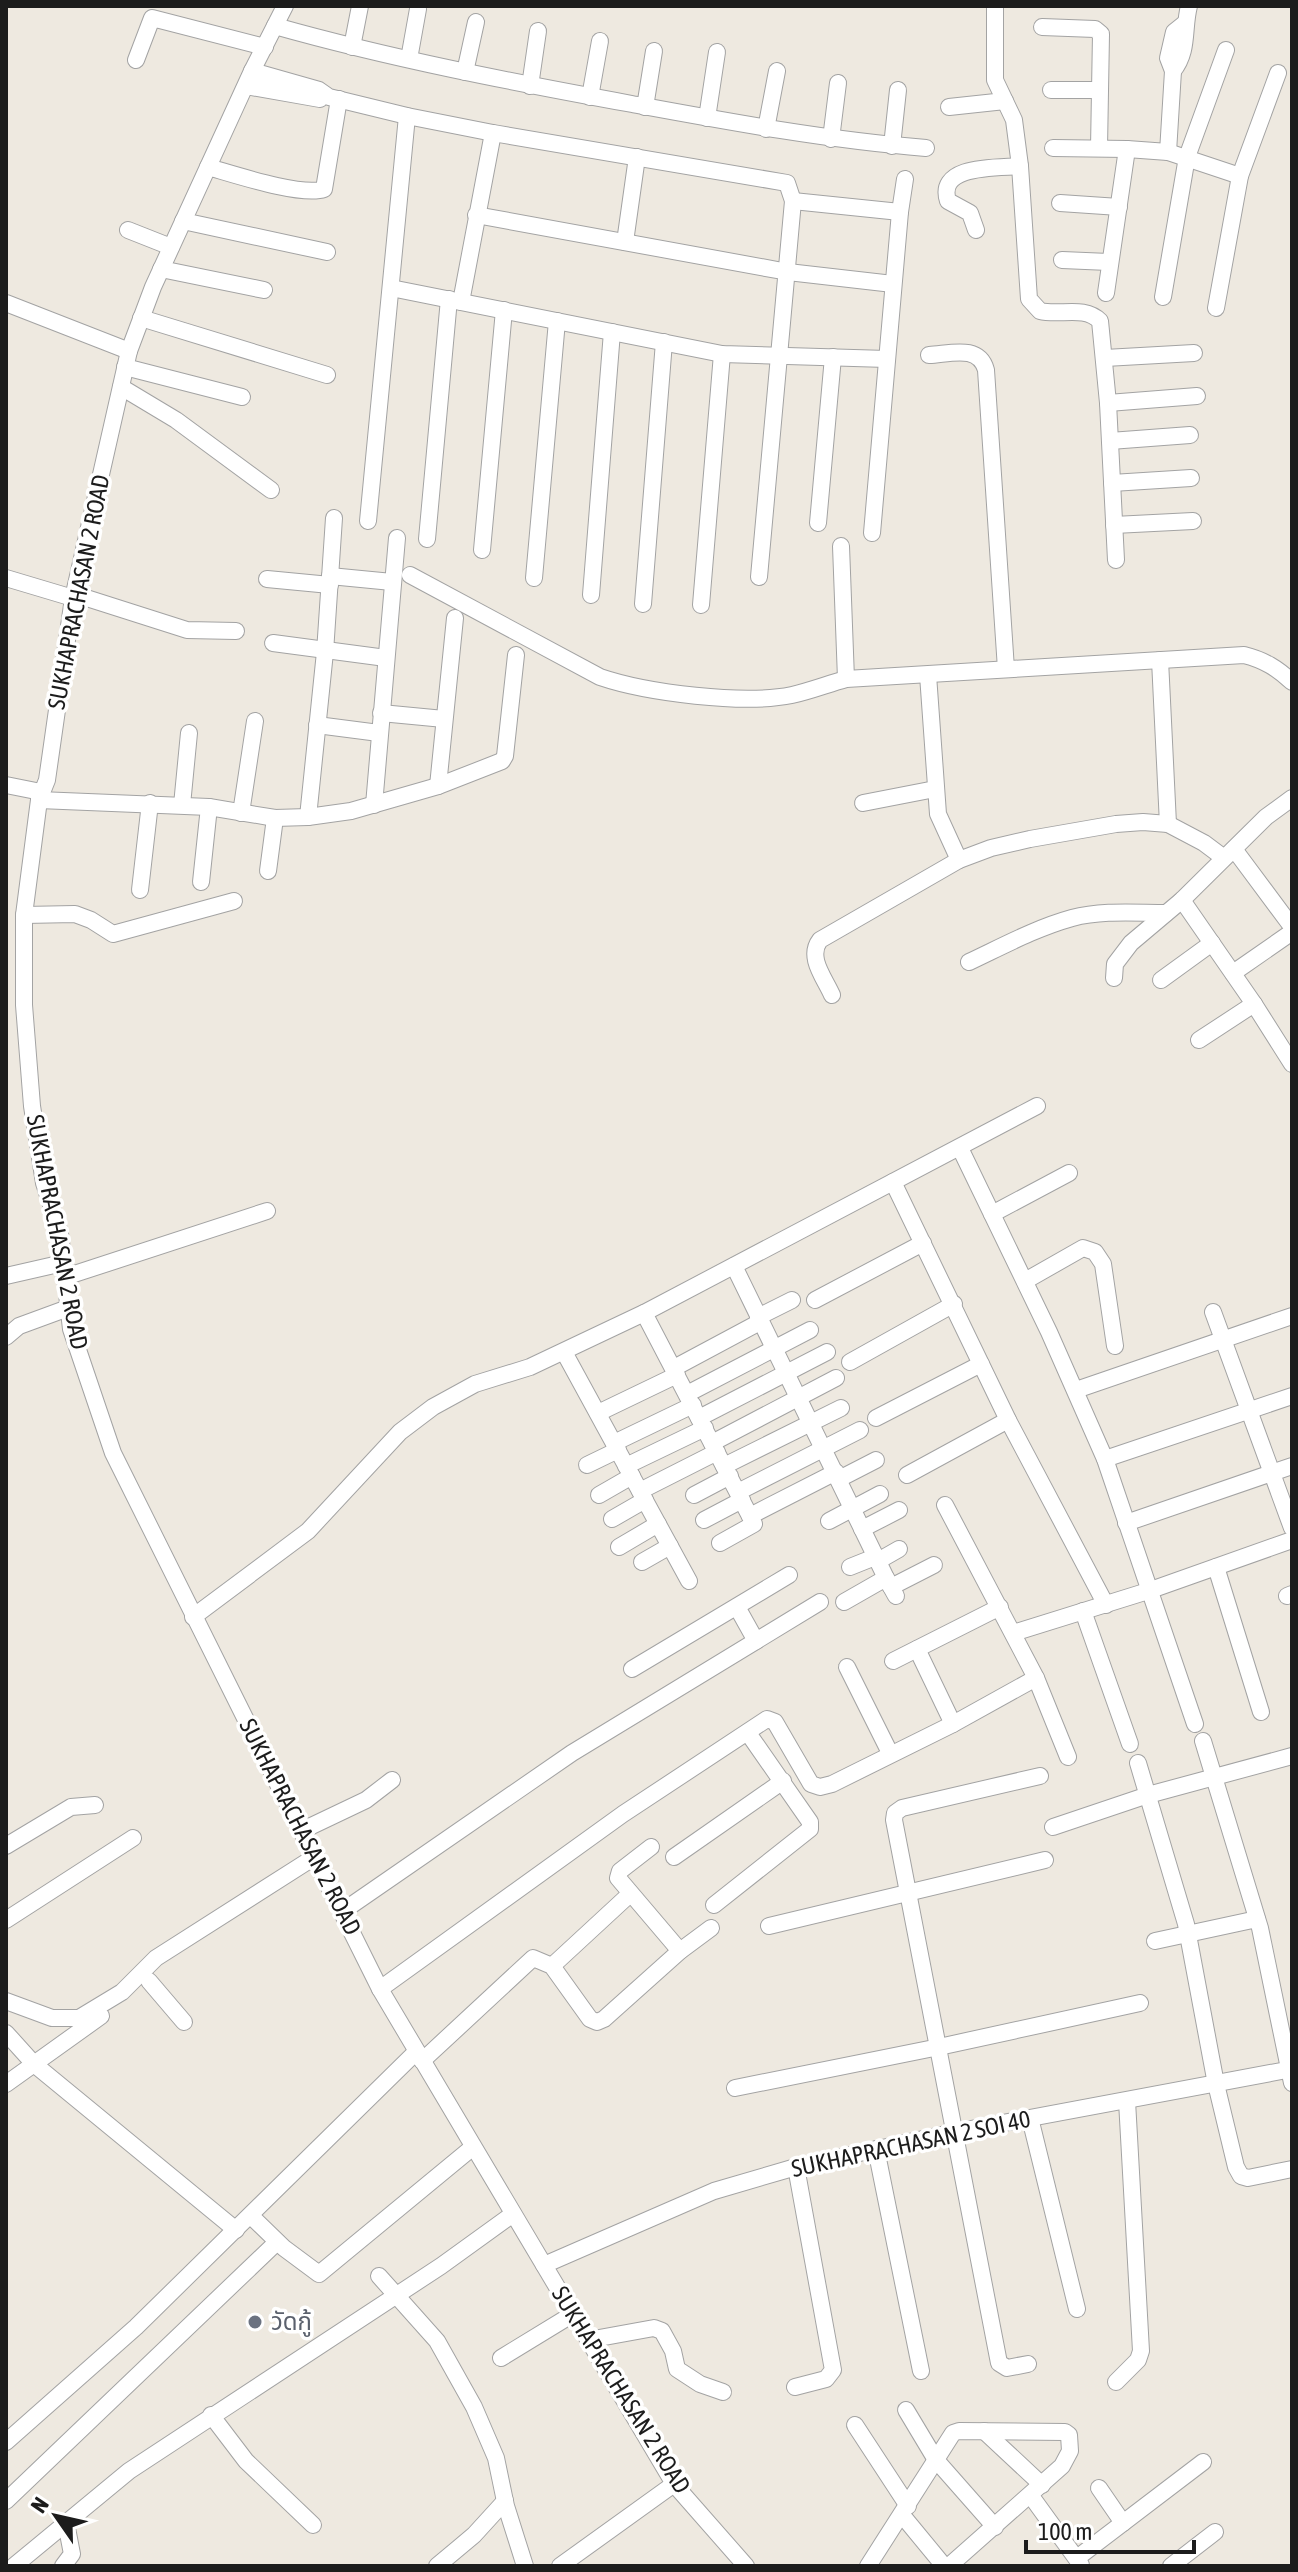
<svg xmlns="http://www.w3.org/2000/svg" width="1298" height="2572" font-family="'Asap Condensed','Noto Sans Thai',sans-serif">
  <rect width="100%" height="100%" fill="#eee9e0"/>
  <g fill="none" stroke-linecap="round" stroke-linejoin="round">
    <defs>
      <g id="minor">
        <path d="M285 6 252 71 153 287 129 351 73 598 47 780 39 800 24 915V1005L32 1106 44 1183 60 1233 71 1329 113 1453 380 1989 674 2484 746 2566"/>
        <path d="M995 6V80L1014 120 1020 166 1029 299 1040 311C1060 316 1084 305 1100 321L1108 403 1116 560"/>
        <path d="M275 26C392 59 512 82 632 104 730 122 827 140 926 148"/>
        <path d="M1042 27 1095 29 1101 34 1099 148"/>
        <path d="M352 47 360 6"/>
        <path d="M409 59 418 9"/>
        <path d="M136 60 152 18 265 47"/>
        <path d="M252 71 319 90 329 97 407 116 493 133 787 183 793 201 759 577"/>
        <path d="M1173 71C1189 51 1183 29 1189 6"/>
        <path d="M465 72 476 22"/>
        <path d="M246 86 320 99"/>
        <path d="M530 86 538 31"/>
        <path d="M1051 90H1099"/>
        <path d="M590 97 600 41"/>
        <path d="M645 107 654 51"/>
        <path d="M949 107 1005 101"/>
        <path d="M707 118 717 52"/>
        <path d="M766 129 777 71"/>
        <path d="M831 139 838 83"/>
        <path d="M892 146 898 90"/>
        <path d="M1053 148 1127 149 1168 152 1240 176"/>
        <path d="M1168 152 1173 71 1168 58 1174 32 1184 24"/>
        <path d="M208 167C233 174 302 197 324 189L339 99"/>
        <path d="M793 201 900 212"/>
        <path d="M1060 203 1119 207"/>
        <path d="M476 215 788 272 893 284"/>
        <path d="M183 221 327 252"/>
        <path d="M128 230 171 247"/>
        <path d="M976 230 970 213 948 201C936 164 999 168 1020 166"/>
        <path d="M625 242 637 157"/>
        <path d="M1062 260 1109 262"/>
        <path d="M161 269 264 290"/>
        <path d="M391 288 722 354 887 359"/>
        <path d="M1106 293 1127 149"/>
        <path d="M1163 297 1187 157 1226 50"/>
        <path d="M461 302 493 133"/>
        <path d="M6 303 129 351"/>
        <path d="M1216 308 1240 176 1278 73"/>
        <path d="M141 318 327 375"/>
        <path d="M929 355C950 354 979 344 986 370L1006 669"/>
        <path d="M1105 358 1194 353"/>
        <path d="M125 367 242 397"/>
        <path d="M121 387 176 420 271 490"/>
        <path d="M1108 403 1197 396"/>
        <path d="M1110 441 1190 435"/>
        <path d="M1112 483 1191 478"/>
        <path d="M368 521 407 116"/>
        <path d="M818 523 833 357"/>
        <path d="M1114 525 1193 521"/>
        <path d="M872 533 900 212 905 179"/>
        <path d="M427 539 449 299"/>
        <path d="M841 546 846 679"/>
        <path d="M482 550 504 310"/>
        <path d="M410 575 600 677C647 693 744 705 792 695 810 691 828 684 846 679L1244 655C1264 660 1277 668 1292 682"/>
        <path d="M330 576 392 582"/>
        <path d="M6 578 73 598"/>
        <path d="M534 578 557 321"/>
        <path d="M267 579 330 585"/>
        <path d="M74 594 187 630 236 631"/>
        <path d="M591 595 612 332"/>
        <path d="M643 604 664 342"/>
        <path d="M701 605 722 354"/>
        <path d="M273 643 386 658"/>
        <path d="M1160 660 1168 824"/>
        <path d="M928 675 938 814 959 860"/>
        <path d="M381 713 444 719"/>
        <path d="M317 725 379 733"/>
        <path d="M6 785 41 792"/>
        <path d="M438 786 455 618"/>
        <path d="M39 800 209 807 275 818 308 817 351 811 438 786 502 761 505 756 516 655"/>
        <path d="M863 803 935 789"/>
        <path d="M182 805 189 733"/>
        <path d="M374 805 397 538"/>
        <path d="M241 813 255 721"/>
        <path d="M308 817 325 652 334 518"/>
        <path d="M1234 849 1292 927"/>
        <path d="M268 871 275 818"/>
        <path d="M201 882 209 807"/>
        <path d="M140 890 150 803"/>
        <path d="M1182 900 1254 1004 1292 1064"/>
        <path d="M24 915 75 914 91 920 113 934 234 901"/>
        <path d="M969 962C1003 946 1036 928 1072 918 1102 910 1135 913 1166 913"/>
        <path d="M1233 973 1292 932"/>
        <path d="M1114 978 1115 964 1131 943 1182 900 1266 817 1292 798"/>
        <path d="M1161 980 1212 943"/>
        <path d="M832 995C824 977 807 957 820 940L959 860 991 848 1030 839 1116 824 1143 822 1168 824 1204 843 1224 858"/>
        <path d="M1199 1040 1254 1004"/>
        <path d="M960 1148 1049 1332 1105 1459 1195 1724"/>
        <path d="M893 1182 1008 1420 1106 1605"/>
        <path d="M992 1214 1069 1173"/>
        <path d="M734 1266 886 1578"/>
        <path d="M6 1276 63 1263"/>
        <path d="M65 1277 267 1211"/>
        <path d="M1025 1281 1083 1248 1095 1252 1103 1264 1115 1346"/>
        <path d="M815 1300 923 1243"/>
        <path d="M1213 1312 1292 1528"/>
        <path d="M644 1313 754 1524 720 1543"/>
        <path d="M758 1317 792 1300"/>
        <path d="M6 1337 19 1326 68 1308"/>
        <path d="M564 1352 689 1581"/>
        <path d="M850 1362 954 1304"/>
        <path d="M674 1368 760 1322"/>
        <path d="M1076 1390 1292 1316"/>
        <path d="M687 1394 810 1330"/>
        <path d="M598 1413 677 1375"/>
        <path d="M699 1418 827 1352"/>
        <path d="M876 1418 981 1364"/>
        <path d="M614 1443 693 1405"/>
        <path d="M712 1443 836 1378"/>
        <path d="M1105 1459 1292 1396"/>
        <path d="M587 1465 618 1450"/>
        <path d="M626 1466 705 1428"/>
        <path d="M724 1466 841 1408"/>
        <path d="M907 1475 1008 1420"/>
        <path d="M839 1479 876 1460"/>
        <path d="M640 1491 717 1452"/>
        <path d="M738 1492 860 1430"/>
        <path d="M599 1495 632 1476"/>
        <path d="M694 1495 730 1476"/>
        <path d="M945 1505 1036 1678 1068 1757"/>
        <path d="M750 1516 836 1472"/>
        <path d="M612 1519 645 1500"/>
        <path d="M704 1520 742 1500"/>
        <path d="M829 1521 880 1494"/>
        <path d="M1126 1523 1292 1466"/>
        <path d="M862 1529 899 1510"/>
        <path d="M619 1547 658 1524"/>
        <path d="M878 1561 899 1549"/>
        <path d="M642 1562 670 1546"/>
        <path d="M850 1567 875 1557"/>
        <path d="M1216 1567 1261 1712"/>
        <path d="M891 1587 934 1565"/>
        <path d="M1287 1596 1292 1594"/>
        <path d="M844 1602 886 1578 896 1596"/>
        <path d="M737 1607 756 1641"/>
        <path d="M1083 1611 1130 1744"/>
        <path d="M193 1617 308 1531 400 1432 433 1407 475 1384 530 1367 644 1313 1037 1106"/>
        <path d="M1013 1633 1148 1591 1292 1540"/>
        <path d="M917 1649 953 1724"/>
        <path d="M893 1661 1000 1607"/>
        <path d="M847 1667 890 1753"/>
        <path d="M632 1669 789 1575"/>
        <path d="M1203 1741 1260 1928 1292 2083"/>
        <path d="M1138 1763 1186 1924 1216 2084 1236 2167 1241 2176 1248 2178 1292 2169"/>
        <path d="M1053 1827 1148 1795 1292 1756"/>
        <path d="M303 1830 366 1800 392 1780"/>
        <path d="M6 1846 71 1807 95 1805"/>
        <path d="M651 1847 620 1871 618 1878 680 1951"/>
        <path d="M674 1857 783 1781"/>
        <path d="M714 1905 810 1829V1822L748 1733"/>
        <path d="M343 1911 572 1753 820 1602"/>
        <path d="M6 1920 133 1838"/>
        <path d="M769 1926 1045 1860"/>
        <path d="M1155 1941 1257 1919"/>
        <path d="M552 1966 630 1894"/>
        <path d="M149 1981 184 2022"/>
        <path d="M380 1989 623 1814 767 1719 775 1722 811 1784 820 1787 832 1784 953 1724 1036 1678"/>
        <path d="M6 2001 52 2018H79L122 1992 156 1958 316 1856"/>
        <path d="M6 2033 34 2064 236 2230"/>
        <path d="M422 2061 533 1958 552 1966 590 2019 597 2022 604 2019 680 1951 711 1928"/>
        <path d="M6 2084 101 2016"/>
        <path d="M735 2088 939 2047 1140 2003"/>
        <path d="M1030 2118 1077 2309"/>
        <path d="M876 2149 921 2371"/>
        <path d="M251 2216 284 2248 319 2274 473 2147"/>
        <path d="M544 2265 714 2191 796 2167 955 2132 1292 2069"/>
        <path d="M379 2276 437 2341 474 2407 496 2458 506 2506 525 2566"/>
        <path d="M588 2340 654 2328 662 2331 673 2351 677 2369 700 2384 723 2392"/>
        <path d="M501 2358 573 2314"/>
        <path d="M1028 2364 1007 2368 999 2363 894 1820 895 1813 902 1808 1040 1776"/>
        <path d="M1116 2382 1138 2360 1141 2351 1127 2101"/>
        <path d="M795 2387 826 2379 833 2370 796 2167"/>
        <path d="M906 2410 936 2460 995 2527"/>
        <path d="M211 2415 246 2461 313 2525"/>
        <path d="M855 2425 908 2506"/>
        <path d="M984 2431 1042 2485"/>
        <path d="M6 2442 136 2327 416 2052"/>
        <path d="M1099 2488 1123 2523"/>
        <path d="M1031 2496 1081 2565"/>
        <path d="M6 2501 277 2242"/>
        <path d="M902 2515 944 2566"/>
        <path d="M1077 2558 1203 2462"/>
        <path d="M14 2566 129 2471 441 2266 513 2214"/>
        <path d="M63 2566 72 2554 66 2523"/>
        <path d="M437 2566 474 2535 505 2501"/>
        <path d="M560 2566 674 2484"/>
        <path d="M868 2566 953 2433 959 2431 1065 2432 1069 2435 1070 2451 1062 2466 949 2566"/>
        <path d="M1171 2566 1215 2532"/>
      </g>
    </defs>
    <!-- minor casing -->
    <use href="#minor" stroke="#a3a3a3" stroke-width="18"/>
    <!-- minor -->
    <use href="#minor" stroke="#fff" stroke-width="16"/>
  </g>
  <!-- markers -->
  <circle fill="#6b7280" stroke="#fff" stroke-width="3" cx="255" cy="2322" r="8"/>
  <g text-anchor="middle" stroke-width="7" stroke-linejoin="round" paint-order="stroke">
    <!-- street labels -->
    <g font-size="24" fill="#1c1c1c" stroke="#fff">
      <text transform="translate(79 592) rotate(-79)" y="8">SUKHAPRACHASAN 2 ROAD</text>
      <text transform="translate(57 1232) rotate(79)" y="8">SUKHAPRACHASAN 2 ROAD</text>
      <text transform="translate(300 1827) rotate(63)" y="8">SUKHAPRACHASAN 2 ROAD</text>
      <text transform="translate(911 2144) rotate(-12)" y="8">SUKHAPRACHASAN 2 SOI 40</text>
      <text transform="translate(621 2390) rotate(58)" y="8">SUKHAPRACHASAN 2 ROAD</text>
    </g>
    <!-- worship labels -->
    <g font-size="24" fill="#5b616d" stroke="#fff" text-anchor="start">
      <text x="271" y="2330">วัดกู้</text>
    </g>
  </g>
  <!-- border -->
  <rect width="1298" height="2572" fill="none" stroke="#1c1c1c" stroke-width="16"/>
  <!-- north arrow -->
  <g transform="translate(56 2516) rotate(304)" stroke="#ffffff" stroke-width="6" paint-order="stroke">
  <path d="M0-6L14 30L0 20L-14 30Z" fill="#1c1c1c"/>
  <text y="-12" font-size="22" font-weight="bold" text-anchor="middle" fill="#1c1c1c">N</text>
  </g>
  <!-- scale -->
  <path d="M1026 2540v12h168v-12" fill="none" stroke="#1c1c1c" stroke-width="4"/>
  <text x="1038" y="2540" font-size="24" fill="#1c1c1c" stroke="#ffffff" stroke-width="6" paint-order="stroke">100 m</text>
</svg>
